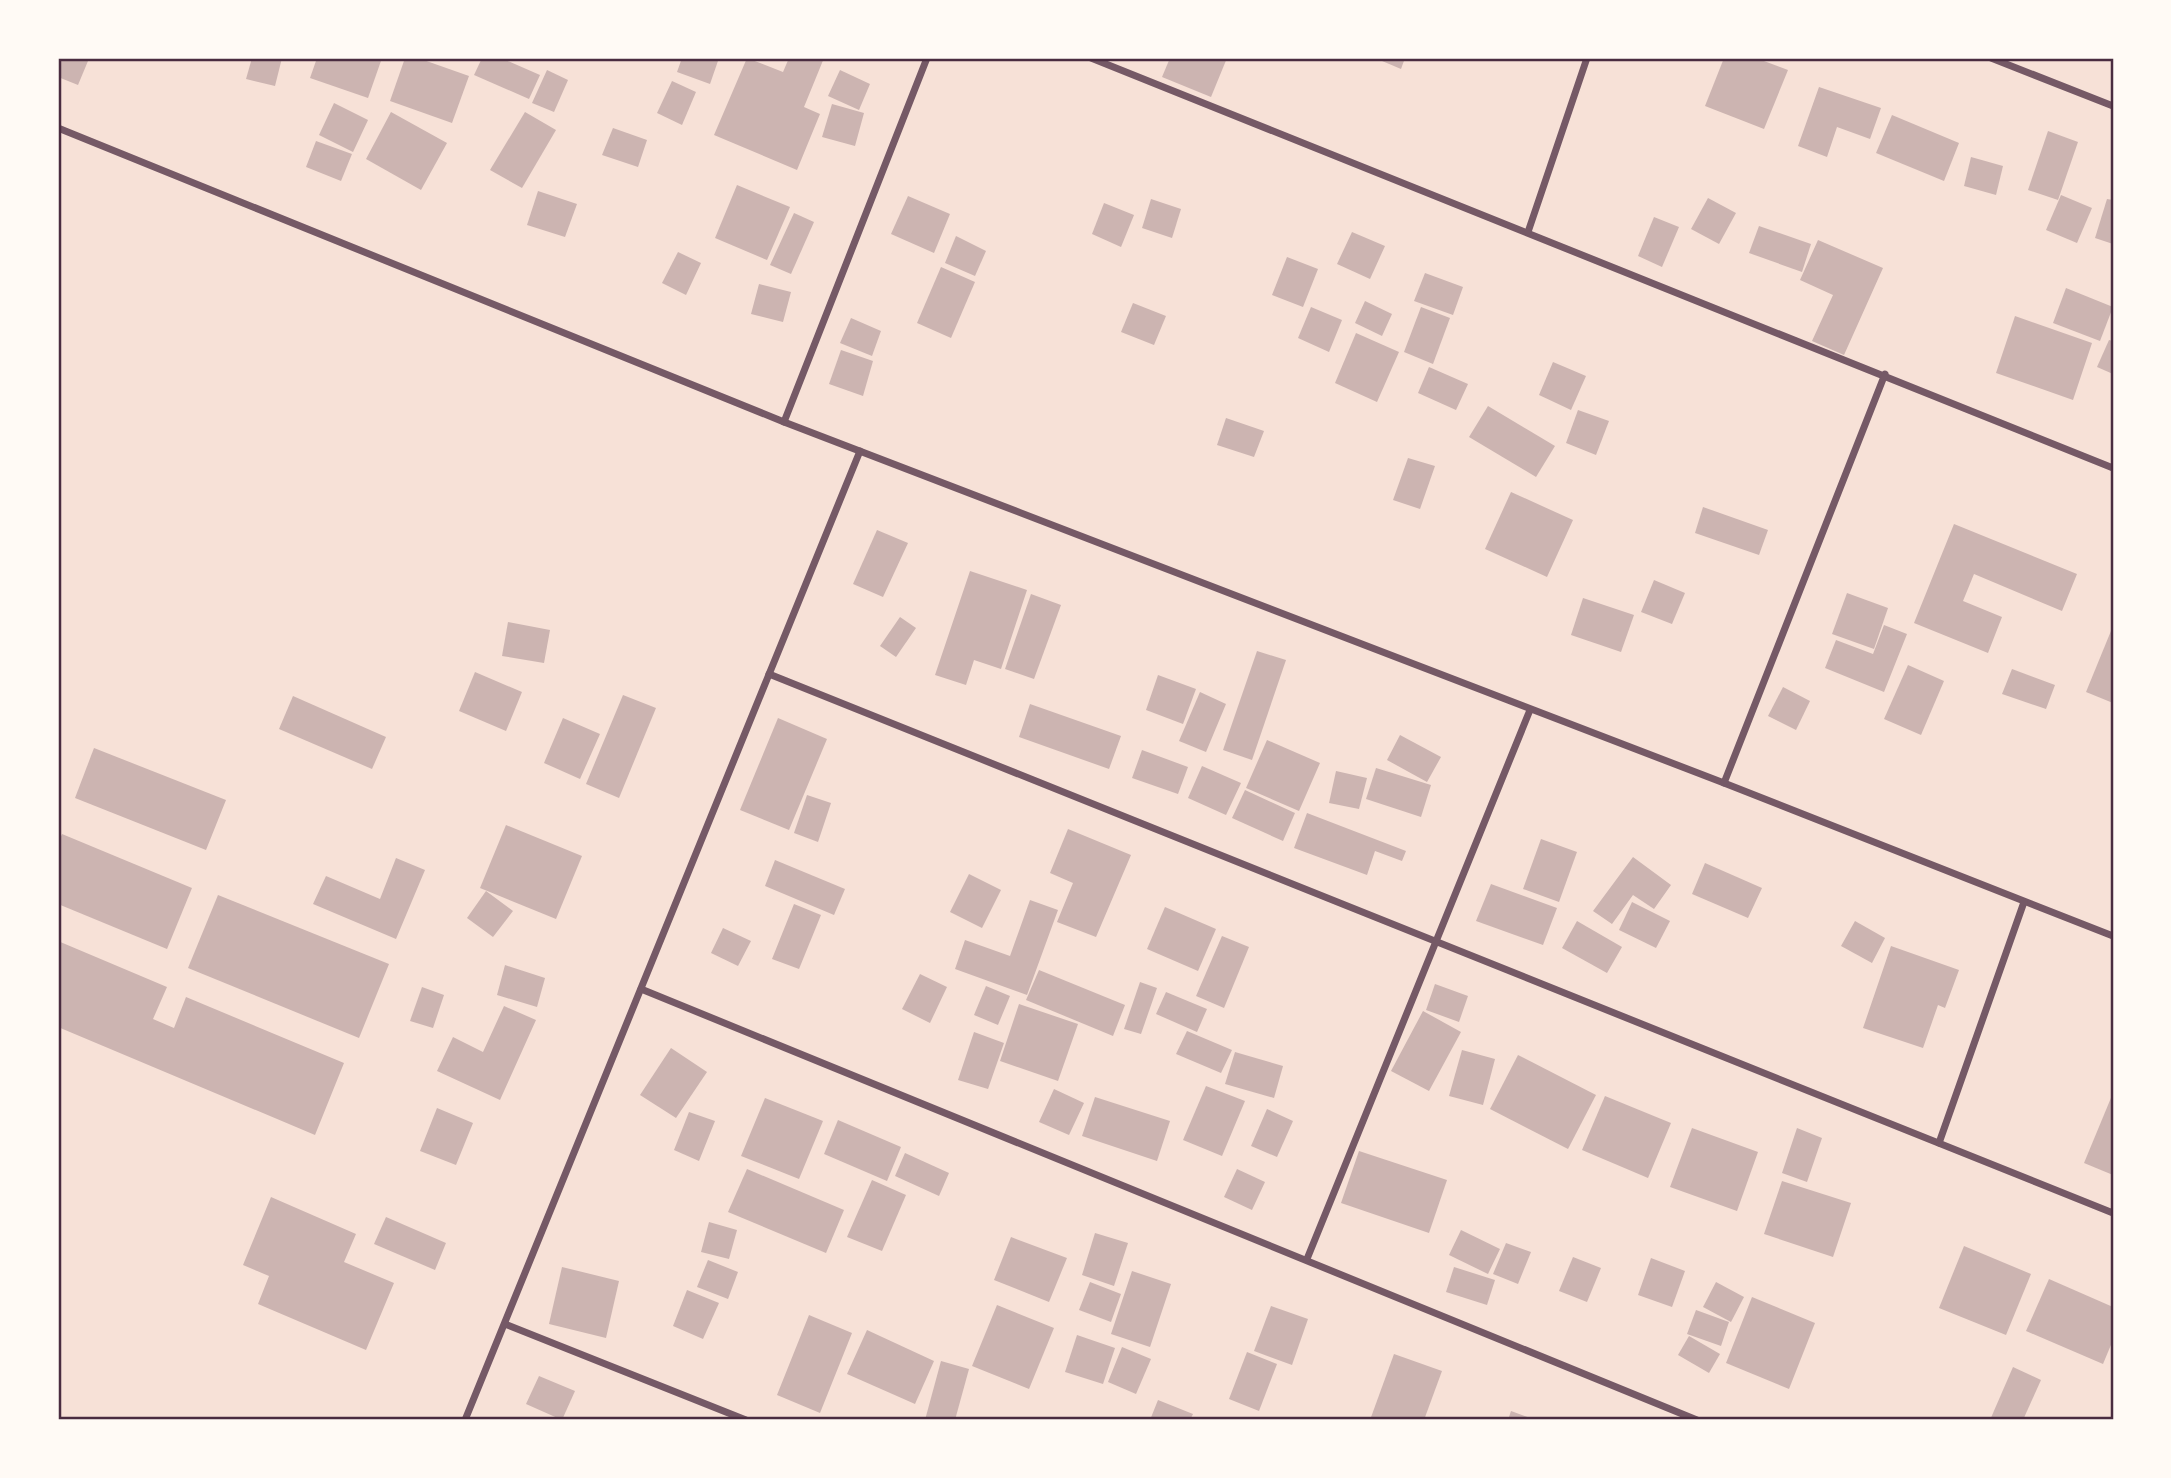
<svg xmlns="http://www.w3.org/2000/svg" width="2171" height="1478" font-family="'Source Sans 3',sans-serif">
  <rect width="100%" height="100%" fill="#f7e1d7"/>
  <!-- building -->
  <g fill="#ccb4b1">
    <path d="M58 58 88 61 78 85 58 77Z"/>
    <path d="M252 58H282L275 86 246 79Z"/>
    <path d="M317 58H382L368 98 310 78Z"/>
    <path d="M405 58H418L469 76 452 123 390 101Z"/>
    <path d="M482 58H501L540 75 529 99 474 75Z"/>
    <path d="M682 58H719L710 84 677 72Z"/>
    <path d="M747 58 783 72 789 58H824L804 107 820 114 797 170 714 135Z"/>
    <path d="M1170 58H1227L1211 97 1162 77Z"/>
    <path d="M1375 58H1405L1401 69Z"/>
    <path d="M1724 58H1756L1788 70 1764 129 1705 106Z"/>
    <path d="M547 70 568 80 554 112 532 103Z"/>
    <path d="M840 70 870 84 859 110 828 96Z"/>
    <path d="M672 81 696 92 682 125 657 113Z"/>
    <path d="M1819 87 1881 108 1870 139 1837 127 1827 157 1798 146Z"/>
    <path d="M334 103 368 120 353 152 319 135Z"/>
    <path d="M832 104 864 113 855 146 822 137Z"/>
    <path d="M391 112 447 143 421 190 366 159Z"/>
    <path d="M525 112 556 130 522 188 490 170Z"/>
    <path d="M1892 115 1959 143 1944 181 1876 153Z"/>
    <path d="M613 128 647 140 638 167 602 155Z"/>
    <path d="M2048 131 2078 142 2058 200 2028 190Z"/>
    <path d="M316 141 352 154 341 181 306 167Z"/>
    <path d="M1971 157 2003 166 1996 195 1964 186Z"/>
    <path d="M737 185 790 207 767 260 715 238Z"/>
    <path d="M538 191 577 204 565 237 527 225Z"/>
    <path d="M2061 195 2092 208 2077 243 2046 230Z"/>
    <path d="M908 196 950 214 934 253 891 234Z"/>
    <path d="M1708 198 1736 213 1719 244 1691 229Z"/>
    <path d="M1151 199 1181 209 1172 238 1142 228Z"/>
    <path d="M2107 199 2113 200V244L2095 238Z"/>
    <path d="M1104 203 1134 215 1121 247 1092 234Z"/>
    <path d="M794 213 814 222 791 274 770 265Z"/>
    <path d="M1654 217 1679 227 1662 267 1638 256Z"/>
    <path d="M1759 226 1811 244 1802 272 1749 253Z"/>
    <path d="M1352 232 1385 246 1370 279 1337 264Z"/>
    <path d="M956 236 986 251 975 276 945 263Z"/>
    <path d="M1818 240 1883 268 1844 355 1812 341 1833 295 1800 280Z"/>
    <path d="M678 252 701 263 686 295 662 283Z"/>
    <path d="M1287 257 1318 269 1303 307 1272 295Z"/>
    <path d="M941 267 975 282 951 338 917 323Z"/>
    <path d="M1425 273 1463 287 1453 315 1414 301Z"/>
    <path d="M759 284 791 292 783 322 751 314Z"/>
    <path d="M2066 288 2113 307 2100 341 2053 323Z"/>
    <path d="M1365 301 1392 314 1382 336 1355 323Z"/>
    <path d="M1133 303 1166 316 1154 345 1121 332Z"/>
    <path d="M1311 307 1342 320 1329 352 1298 338Z"/>
    <path d="M1421 307 1450 318 1433 364 1404 352Z"/>
    <path d="M2015 316 2092 343 2073 400 1996 373Z"/>
    <path d="M851 318 881 331 872 356 840 343Z"/>
    <path d="M1356 333 1399 352 1377 402 1335 383Z"/>
    <path d="M2109 340 2113 341V374L2097 367Z"/>
    <path d="M841 350 873 361 863 396 829 384Z"/>
    <path d="M1553 362 1586 376 1571 410 1539 395Z"/>
    <path d="M1429 367 1468 384 1456 410 1418 393Z"/>
    <path d="M1488 406 1555 446 1536 477 1469 437Z"/>
    <path d="M1578 410 1609 421 1596 455 1566 443Z"/>
    <path d="M1226 418 1264 431 1254 457 1217 445Z"/>
    <path d="M1408 458 1435 466 1420 509 1393 500Z"/>
    <path d="M1511 492 1573 520 1547 577 1485 549Z"/>
    <path d="M1703 507 1768 530 1759 555 1695 533Z"/>
    <path d="M1954 524 2077 574 2062 611 1974 574 1963 601 2002 617 1988 653 1914 623Z"/>
    <path d="M877 530 908 543 883 597 853 584Z"/>
    <path d="M970 571 1027 590 1001 669 974 660 966 685 935 675Z"/>
    <path d="M1654 580 1685 593 1672 624 1641 612Z"/>
    <path d="M1847 593 1888 608 1874 649 1832 634Z"/>
    <path d="M1031 594 1061 605 1034 679 1005 669Z"/>
    <path d="M1583 598 1634 615 1621 652 1571 635Z"/>
    <path d="M900 617 916 628 896 657 880 646Z"/>
    <path d="M508 622 550 630 544 663 502 656Z"/>
    <path d="M1884 625 1907 634 1884 692 1825 668 1836 640 1873 654Z"/>
    <path d="M2113 626V703L2086 692Z"/>
    <path d="M1257 651 1286 660 1252 760 1223 750Z"/>
    <path d="M1908 665 1944 681 1921 735 1884 719Z"/>
    <path d="M2012 669 2055 685 2046 709 2002 694Z"/>
    <path d="M475 672 522 692 506 731 459 711Z"/>
    <path d="M1158 675 1196 689 1183 724 1146 710Z"/>
    <path d="M1783 687 1810 701 1796 730 1768 716Z"/>
    <path d="M1200 692 1226 704 1206 752 1179 741Z"/>
    <path d="M623 695 656 708 619 798 586 784Z"/>
    <path d="M293 696 386 737 372 769 279 729Z"/>
    <path d="M1030 704 1121 736 1109 769 1019 737Z"/>
    <path d="M563 718 600 734 580 779 544 763Z"/>
    <path d="M778 718 827 739 789 830 740 810Z"/>
    <path d="M1400 735 1441 757 1427 782 1387 760Z"/>
    <path d="M1267 740 1320 763 1299 811 1246 788Z"/>
    <path d="M94 748 226 800 206 850 75 798Z"/>
    <path d="M1142 750 1188 767 1178 794 1132 778Z"/>
    <path d="M1202 766 1241 783 1226 815 1188 798Z"/>
    <path d="M1376 768 1431 785 1421 817 1366 799Z"/>
    <path d="M1336 771 1367 778 1359 809 1329 803Z"/>
    <path d="M1245 790 1295 813 1283 841 1232 818Z"/>
    <path d="M807 795 831 803 818 842 794 833Z"/>
    <path d="M1307 813 1406 851 1402 861 1375 851 1367 875 1294 848Z"/>
    <path d="M506 825 582 856 556 919 480 888Z"/>
    <path d="M1068 829 1131 855 1096 937 1057 922 1073 883 1050 873Z"/>
    <path d="M62 834 192 888 167 949 58 904V843Z"/>
    <path d="M1541 839 1577 852 1559 902 1523 889Z"/>
    <path d="M1633 857 1671 885 1654 909 1633 895 1612 924 1593 911Z"/>
    <path d="M396 858 425 870 396 939 313 904 326 876 380 899Z"/>
    <path d="M775 860 845 889 834 915 765 886Z"/>
    <path d="M1705 863 1762 888 1748 918 1692 894Z"/>
    <path d="M969 874 1001 890 982 928 950 912Z"/>
    <path d="M1491 884 1557 908 1543 945 1476 921Z"/>
    <path d="M486 891 513 911 493 937 467 918Z"/>
    <path d="M218 895 389 964 359 1038 188 968Z"/>
    <path d="M1030 900 1058 910 1027 995 955 969 965 940 1010 956Z"/>
    <path d="M1632 902 1670 921 1656 948 1619 930Z"/>
    <path d="M794 904 821 915 799 969 772 959Z"/>
    <path d="M1165 907 1216 929 1198 971 1147 949Z"/>
    <path d="M1577 921 1622 947 1607 973 1562 948Z"/>
    <path d="M1855 921 1885 938 1872 963 1841 946Z"/>
    <path d="M723 928 751 941 738 966 711 953Z"/>
    <path d="M1222 936 1249 947 1224 1008 1196 996Z"/>
    <path d="M58 941 167 987 153 1019 174 1028 186 997 344 1063 315 1135 58 1027Z"/>
    <path d="M1891 946 1959 970 1945 1008 1938 1005 1923 1048 1863 1028Z"/>
    <path d="M505 965 545 978 537 1007 497 995Z"/>
    <path d="M1039 970 1125 1005 1113 1036 1026 1000Z"/>
    <path d="M920 974 947 987 930 1023 902 1009Z"/>
    <path d="M1140 982 1157 988 1141 1034 1124 1029Z"/>
    <path d="M1435 984 1468 996 1459 1022 1426 1010Z"/>
    <path d="M986 986 1010 996 998 1025 974 1015Z"/>
    <path d="M422 987 444 995 433 1028 410 1021Z"/>
    <path d="M1166 992 1207 1009 1197 1032 1156 1014Z"/>
    <path d="M1019 1004 1078 1024 1058 1081 1000 1061Z"/>
    <path d="M504 1006 536 1020 500 1100 437 1071 453 1037 483 1052Z"/>
    <path d="M1423 1011 1461 1032 1429 1091 1391 1071Z"/>
    <path d="M1187 1031 1232 1050 1221 1073 1176 1054Z"/>
    <path d="M974 1032 1004 1043 988 1089 958 1080Z"/>
    <path d="M671 1048 707 1072 676 1118 640 1095Z"/>
    <path d="M1462 1050 1495 1059 1483 1105 1449 1096Z"/>
    <path d="M1235 1052 1283 1066 1274 1098 1225 1084Z"/>
    <path d="M1518 1055 1596 1095 1568 1149 1490 1109Z"/>
    <path d="M1206 1086 1245 1101 1222 1156 1183 1140Z"/>
    <path d="M1054 1089 1084 1103 1069 1135 1039 1122Z"/>
    <path d="M2113 1093V1175L2084 1163Z"/>
    <path d="M1605 1096 1671 1123 1648 1178 1582 1150Z"/>
    <path d="M1095 1097 1170 1121 1157 1161 1082 1136Z"/>
    <path d="M765 1098 823 1121 799 1179 741 1156Z"/>
    <path d="M437 1108 473 1123 456 1165 420 1151Z"/>
    <path d="M1267 1109 1293 1121 1277 1157 1251 1146Z"/>
    <path d="M689 1112 715 1121 699 1161 674 1150Z"/>
    <path d="M838 1120 901 1147 887 1181 824 1154Z"/>
    <path d="M1692 1128 1758 1152 1737 1211 1670 1187Z"/>
    <path d="M1797 1128 1822 1138 1807 1182 1782 1173Z"/>
    <path d="M1359 1151 1447 1180 1429 1233 1341 1203Z"/>
    <path d="M905 1153 949 1173 939 1196 895 1176Z"/>
    <path d="M747 1169 844 1210 826 1253 728 1212Z"/>
    <path d="M1237 1169 1265 1182 1252 1210 1224 1197Z"/>
    <path d="M872 1180 906 1195 882 1251 847 1237Z"/>
    <path d="M1782 1181 1851 1203 1833 1257 1764 1234Z"/>
    <path d="M271 1197 356 1234 344 1262 394 1283 366 1350 258 1304 269 1276 243 1265Z"/>
    <path d="M386 1217 446 1243 435 1270 374 1244Z"/>
    <path d="M709 1222 737 1230 729 1259 701 1252Z"/>
    <path d="M1461 1230 1500 1249 1488 1274 1449 1255Z"/>
    <path d="M1095 1233 1128 1243 1114 1286 1082 1275Z"/>
    <path d="M1011 1237 1067 1258 1049 1302 994 1280Z"/>
    <path d="M1506 1243 1531 1252 1518 1284 1493 1274Z"/>
    <path d="M1964 1246 2031 1274 2006 1335 1939 1308Z"/>
    <path d="M1573 1257 1601 1268 1587 1302 1559 1291Z"/>
    <path d="M1651 1258 1685 1271 1672 1307 1638 1295Z"/>
    <path d="M708 1260 738 1272 728 1299 697 1287Z"/>
    <path d="M562 1267 619 1281 606 1338 549 1324Z"/>
    <path d="M1454 1267 1495 1280 1487 1305 1446 1292Z"/>
    <path d="M1132 1271 1171 1284 1150 1347 1111 1334Z"/>
    <path d="M2049 1279 2113 1307V1340L2103 1364 2026 1331Z"/>
    <path d="M1090 1282 1121 1294 1111 1322 1079 1310Z"/>
    <path d="M1716 1282 1744 1297 1731 1322 1703 1307Z"/>
    <path d="M687 1290 719 1303 703 1339 673 1326Z"/>
    <path d="M1752 1297 1815 1323 1789 1389 1726 1363Z"/>
    <path d="M997 1305 1054 1328 1029 1389 972 1366Z"/>
    <path d="M1271 1306 1308 1319 1292 1365 1254 1351Z"/>
    <path d="M1696 1310 1729 1322 1721 1346 1687 1334Z"/>
    <path d="M809 1315 852 1333 820 1413 777 1395Z"/>
    <path d="M867 1330 934 1361 915 1404 847 1374Z"/>
    <path d="M1077 1335 1115 1348 1103 1384 1065 1372Z"/>
    <path d="M1689 1336 1720 1354 1709 1373 1678 1355Z"/>
    <path d="M1122 1347 1151 1359 1136 1394 1108 1382Z"/>
    <path d="M1247 1352 1277 1364 1259 1411 1229 1399Z"/>
    <path d="M1394 1354 1442 1371 1424 1420H1370Z"/>
    <path d="M941 1361 969 1369 955 1420H925Z"/>
    <path d="M2013 1367 2041 1380 2023 1420H1990Z"/>
    <path d="M539 1376 575 1391 562 1420 526 1404Z"/>
    <path d="M1158 1400 1193 1414 1190 1420H1150Z"/>
    <path d="M1511 1411 1536 1420H1508Z"/>
  </g>
  <g fill="none" stroke-linecap="round" stroke-linejoin="round">
    <!-- minor -->
    <g stroke="#755966" stroke-width="7">
      <path d="M1091 58 2113 468"/>
      <path d="M1991 58 2113 106"/>
      <path d="M58 128 784 422 1724 783 2113 936"/>
      <path d="M1528 232 1587 58"/>
      <path d="M784 422 927 58"/>
      <path d="M769 674 2113 1213"/>
      <path d="M1724 783 1885 374"/>
      <path d="M641 989 1697 1420"/>
      <path d="M1939 1143 2024 902"/>
      <path d="M1307 1259 1530 710"/>
      <path d="M505 1324 746 1420"/>
      <path d="M465 1420 860 451"/>
    </g>
  </g>
  <!-- border -->
  <rect width="2171" height="1478" fill="none" stroke="#fffaf5" stroke-width="119"/>
  <rect x="60" y="60" width="2052" height="1358" fill="none" stroke="#4a2c40" stroke-width="2.5"/>
</svg>
